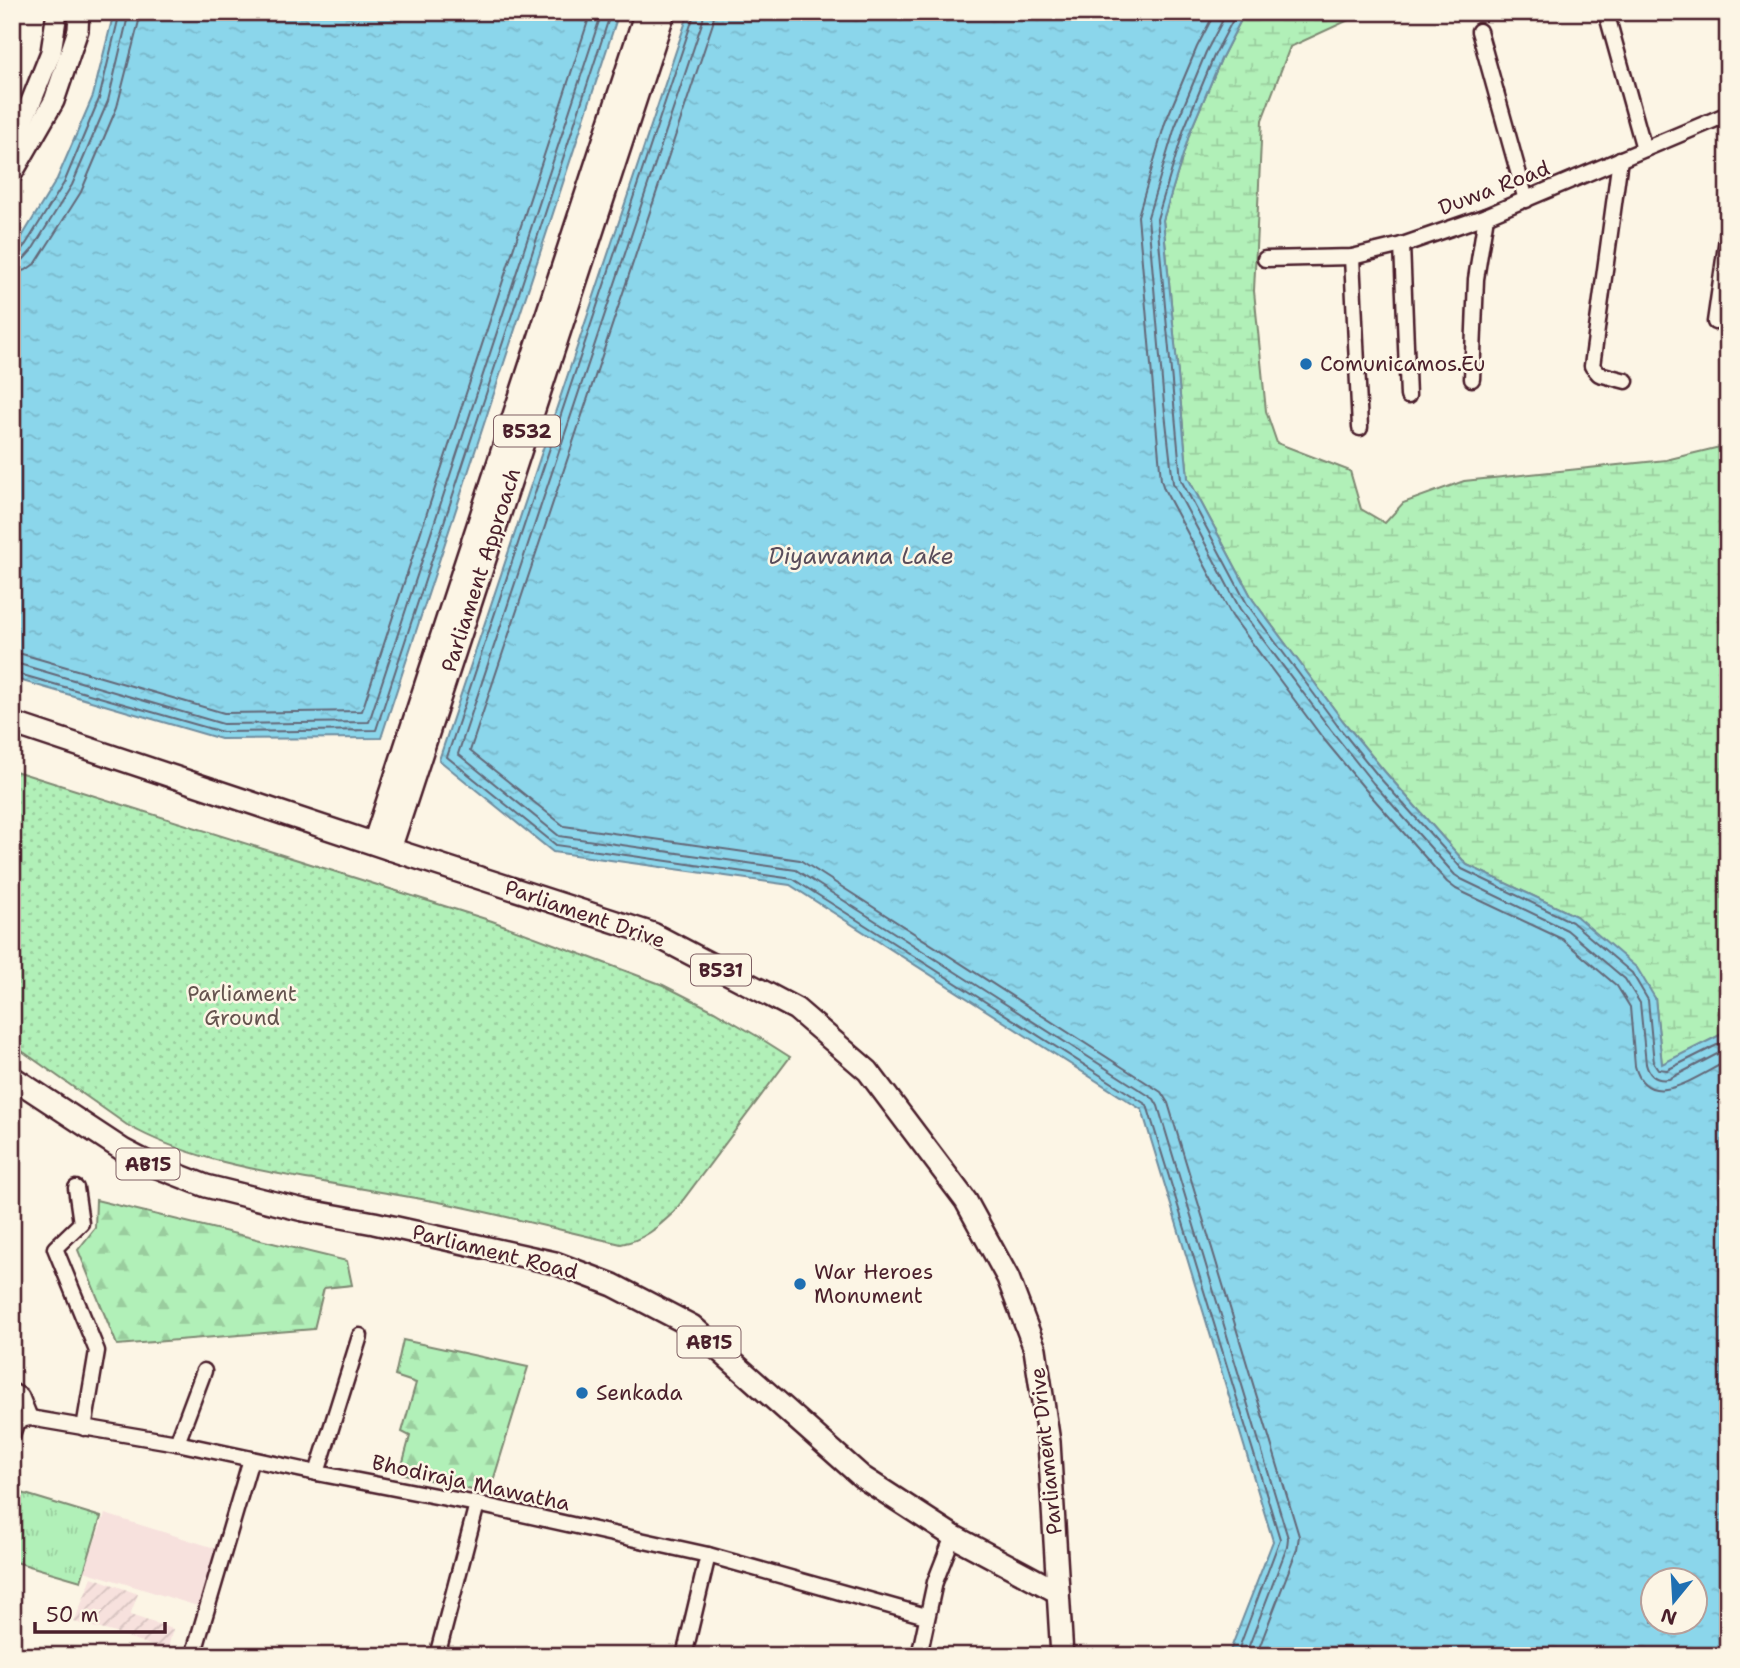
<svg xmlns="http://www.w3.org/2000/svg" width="1740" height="1668" font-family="'Shantell Sans',sans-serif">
  <defs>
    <pattern id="industrial-furrows" width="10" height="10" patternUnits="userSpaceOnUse" patternTransform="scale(1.75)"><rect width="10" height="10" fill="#f7e1dd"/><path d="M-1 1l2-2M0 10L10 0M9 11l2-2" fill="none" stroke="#d5c1be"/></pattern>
    <pattern id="grass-tufts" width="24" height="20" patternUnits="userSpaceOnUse" patternTransform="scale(1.75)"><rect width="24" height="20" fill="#b1f0b8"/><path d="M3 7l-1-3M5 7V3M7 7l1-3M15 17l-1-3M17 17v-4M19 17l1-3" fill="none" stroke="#9acd9e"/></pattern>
    <pattern id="forest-firs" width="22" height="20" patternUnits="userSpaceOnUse" patternTransform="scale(1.75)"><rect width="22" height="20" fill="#b1f0b8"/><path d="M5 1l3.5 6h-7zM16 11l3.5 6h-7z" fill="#9acd9e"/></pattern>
    <pattern id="wetland-marsh" width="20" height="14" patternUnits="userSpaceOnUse" patternTransform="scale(1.75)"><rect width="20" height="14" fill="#b1f0b8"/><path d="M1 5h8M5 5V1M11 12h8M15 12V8" fill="none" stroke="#9acd9e"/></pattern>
    <pattern id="park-dots" width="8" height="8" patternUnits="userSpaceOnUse" patternTransform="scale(1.75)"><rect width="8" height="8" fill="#b1f0b8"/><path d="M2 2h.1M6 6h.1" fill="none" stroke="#9acd9e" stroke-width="1.8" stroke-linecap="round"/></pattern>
    <pattern id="water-ripples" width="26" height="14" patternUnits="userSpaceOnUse" patternTransform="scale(1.75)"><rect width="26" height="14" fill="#8bd6eb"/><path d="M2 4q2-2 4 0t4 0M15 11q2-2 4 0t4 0" fill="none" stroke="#79b7ca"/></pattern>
  </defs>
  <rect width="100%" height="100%" fill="#fcf5e5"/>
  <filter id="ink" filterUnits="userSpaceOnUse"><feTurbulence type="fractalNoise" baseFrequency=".0143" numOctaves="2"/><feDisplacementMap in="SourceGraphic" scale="14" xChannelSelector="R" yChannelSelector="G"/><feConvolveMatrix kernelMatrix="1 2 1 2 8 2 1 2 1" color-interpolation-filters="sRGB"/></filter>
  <g filter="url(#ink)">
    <!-- built -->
    <path fill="#f7e1dd" d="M105 1514 218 1549 207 1609 84 1571Z"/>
    <!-- industrial -->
    <path fill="url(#industrial-furrows)" d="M92 1577 138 1594 130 1615 173 1629 167 1651 116 1633 74 1622Z"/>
    <!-- grass -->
    <path fill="url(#grass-tufts)" stroke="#7e8872" stroke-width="2" d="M12 1490 101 1517 81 1581 12 1561Z"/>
    <!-- forest -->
    <g fill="url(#forest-firs)" stroke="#7e8872" stroke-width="2">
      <path d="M96 1200 347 1261 352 1285 324 1288 314 1329 117 1345 78 1250 95 1228Z"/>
      <path d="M403 1340 528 1367 489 1494 400 1473 410 1436 402 1432 416 1383 395 1376Z"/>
    </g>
    <!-- wetland -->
    <path fill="url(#wetland-marsh)" stroke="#7e8872" stroke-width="2" d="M1245 12H1357L1351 19 1290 47 1262 120 1254 291 1266 411 1277 443 1350 471 1361 509 1385 523 1403 503 1464 481 1666 460 1728 445V1035H1720L1662 1065 1655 998 1576 916 1467 865 1385 772 1343 721 1253 600 1188 478 1163 220 1190 132 1221 59Z"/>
    <!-- park -->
    <path fill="url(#park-dots)" stroke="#7e8872" stroke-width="2" d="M12 770 492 921 578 953 663 985 714 1011 757 1036 790 1057 674 1212C657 1228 644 1240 621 1244 558 1230 496 1213 433 1201 390 1194 348 1186 306 1179 244 1168 182 1156 127 1125L12 1044Z"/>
    <!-- water -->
    <g fill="url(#water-ripples)" stroke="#718d9e" stroke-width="2" fill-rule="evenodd">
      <path d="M114 12H619L381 738 221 739 12 678V250L20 240 57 179 93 96Z"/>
      <path d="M689 12H1245L1221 59 1190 132 1163 220 1188 478 1253 600 1343 721 1385 772 1467 865 1576 916 1637 968 1655 998 1662 1064 1720 1035H1728V1656H1228L1273 1541 1142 1110 790 885 553 852 439 760ZM1652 1580H1694V1622H1652Z"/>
    </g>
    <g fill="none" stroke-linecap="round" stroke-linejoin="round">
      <!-- shore -->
      <g stroke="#646878" stroke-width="2">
        <path d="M695 12 447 757 556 845 793 879 1147 1105 1280 1539 1236 1656"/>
        <path d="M704 12 703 20 458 754 559 836 796 870 1154 1099 1158 1106 1288 1538 1287 1547 1245 1656"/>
        <path d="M714 12 713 23 470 751 564 826 800 860 1161 1092 1168 1103 1299 1536 1297 1549 1256 1656"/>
        <path d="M1215 12 1197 47 1165 123 1138 216 1161 480 1164 489 1232 616 1322 737 1365 789 1447 882 1456 889 1562 939 1617 986 1630 1007 1635 1066C1648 1116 1702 1072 1728 1061"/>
        <path d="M1227 12 1206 52 1175 127 1148 217 1164 404 1173 483 1240 609 1331 730 1373 783 1455 875 1461 879 1567 930 1625 979 1640 1003 1646 1064C1649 1076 1657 1081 1669 1079L1723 1051H1728"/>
        <path d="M1237 12 1214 56 1184 129 1157 219 1181 480 1247 604 1337 725 1379 777 1462 869 1572 922 1632 973 1648 1000 1654 1063 1658 1069 1667 1070 1721 1043 1728 1042"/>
        <path d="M12 254 19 252 26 244 64 183 99 99 120 12"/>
        <path d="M12 262 23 260 32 250 72 185 108 101 129 12"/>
        <path d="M12 273 26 270 36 263 81 192 117 107 139 21 140 12"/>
        <path d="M12 653 22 654 224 713 362 711 591 12"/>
        <path d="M12 663 19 664 223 724 369 722 602 12"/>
        <path d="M12 672 222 732 376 730 611 12"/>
      </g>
      <defs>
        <g id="minor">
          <path d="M1606 12 1644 149"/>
          <path d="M1479 31 1526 200"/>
          <path d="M1620 159 1592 366 1599 374 1626 381"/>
          <path d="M1402 245 1408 396"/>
          <path d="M1352 257 1360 428"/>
          <path d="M1265 259 1352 257 1402 245 1486 216 1728 114"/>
          <path d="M1715 322 1728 231"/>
          <path d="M1472 379 1476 279 1486 216"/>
          <path d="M76 1188 81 1223 55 1248 97 1351 84 1428"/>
          <path d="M12 1391 21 1396 30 1418"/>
          <path d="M12 1435 17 1421 30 1418 177 1443 317 1473 477 1504 708 1555 926 1616"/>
          <path d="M177 1443 204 1371"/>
          <path d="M317 1473 360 1336"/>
          <path d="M193 1656 251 1459"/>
          <path d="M437 1656 477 1504"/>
          <path d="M684 1656 708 1555"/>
          <path d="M919 1656 935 1582 953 1536"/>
        </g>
        <g id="secondary">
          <path d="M12 141 31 102 51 52 57 12"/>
          <path d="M12 174 54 101 78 30 79 12"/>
        </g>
        <g id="primary">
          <path d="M12 723 390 849 653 934 796 1009 868 1071 966 1201 1008 1278 1035 1349 1049 1442 1062 1656"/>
          <path d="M374 843 646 12"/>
          <path d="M390 849 664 12"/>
          <path d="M12 1077 123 1150 152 1165 206 1186 303 1210 374 1223 555 1263 613 1285 692 1326 862 1477 953 1536 1058 1592"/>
        </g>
      </defs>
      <!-- minor casing -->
      <use href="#minor" stroke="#4a1f2b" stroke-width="19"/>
      <!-- secondary casing -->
      <use href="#secondary" stroke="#4a1f2b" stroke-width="24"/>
      <!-- primary casing -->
      <use href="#primary" stroke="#4a1f2b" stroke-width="26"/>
      <!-- minor -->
      <use href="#minor" stroke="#fcf5e5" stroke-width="14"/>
      <!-- secondary -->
      <use href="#secondary" stroke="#fcf5e5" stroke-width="19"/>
      <!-- primary -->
      <use href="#primary" stroke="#fcf5e5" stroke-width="21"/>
    </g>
  </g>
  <!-- markers -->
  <g fill="#1f6fb2" stroke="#fcf5e5" stroke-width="2.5">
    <circle cx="1306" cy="364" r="7"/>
    <circle cx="800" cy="1284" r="7"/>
    <circle cx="582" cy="1393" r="7"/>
  </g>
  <g text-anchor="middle" stroke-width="5" stroke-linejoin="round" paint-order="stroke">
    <!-- shield labels -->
    <g fill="#fcf5e5" stroke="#7f5f63" stroke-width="2">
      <rect x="494" y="415.5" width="66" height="31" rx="5"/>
      <rect x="691" y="954.5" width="60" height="31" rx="5"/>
      <rect x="116.5" y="1148.5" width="63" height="31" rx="5"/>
      <rect x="677.5" y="1326.5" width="63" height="31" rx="5"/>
    </g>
    <g font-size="19" font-weight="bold" fill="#4a1f2b">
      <text x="527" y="438">B532</text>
      <text x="721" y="977">B531</text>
      <text x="148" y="1171">AB15</text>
      <text x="709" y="1349">AB15</text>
    </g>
    <!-- street labels -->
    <g font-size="21" fill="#4a1f2b" stroke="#fcf5e5">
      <text transform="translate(1494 188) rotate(-21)" y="7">Duwa Road</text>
      <text transform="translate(481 570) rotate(-72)" y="7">Parliament Approach</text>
      <text transform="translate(585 914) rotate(19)" y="7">Parliament Drive</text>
      <text transform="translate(495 1252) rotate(14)" y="7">Parliament Road</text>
      <text transform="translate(1046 1451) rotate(-96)" y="7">Parliament Drive</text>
      <text transform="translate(471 1483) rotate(12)" y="7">Bhodiraja Mawatha</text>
    </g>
    <!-- poi labels -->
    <g font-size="21" fill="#4a1f2b" stroke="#fcf5e5" text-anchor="start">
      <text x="1320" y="371">Comunicamos.Eu</text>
      <text x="814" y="1279">War Heroes<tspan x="814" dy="24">Monument</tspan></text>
      <text x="596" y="1400">Senkada</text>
    </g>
    <!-- park labels -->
    <g font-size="21" fill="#64534e" stroke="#fcf5e5">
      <text x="242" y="1001">Parliament<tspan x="242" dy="24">Ground</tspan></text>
    </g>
    <!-- water labels -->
    <g font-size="23" font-style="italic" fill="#5a4d5b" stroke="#fcf5e5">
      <text x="861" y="564">Diyawanna Lake</text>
    </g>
  </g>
  <!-- margin -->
  <rect width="1740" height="1668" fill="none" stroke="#fcf5e5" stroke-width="42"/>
  <rect x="21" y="21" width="1698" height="1626" fill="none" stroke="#4a1f2b" stroke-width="2.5" filter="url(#ink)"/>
  <!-- north arrow -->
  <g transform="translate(1674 1601) rotate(198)"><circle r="33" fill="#fcf5e5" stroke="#b59f9b" stroke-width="2"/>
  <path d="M0-5L12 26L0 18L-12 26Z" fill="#1f6fb2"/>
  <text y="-10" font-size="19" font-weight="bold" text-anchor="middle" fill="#4a1f2b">N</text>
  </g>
  <!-- scale -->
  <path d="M35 1622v10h130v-10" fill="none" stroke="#4a1f2b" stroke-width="3.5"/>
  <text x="46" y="1622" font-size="21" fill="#4a1f2b" stroke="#fcf5e5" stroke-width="5" paint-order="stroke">50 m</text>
</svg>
